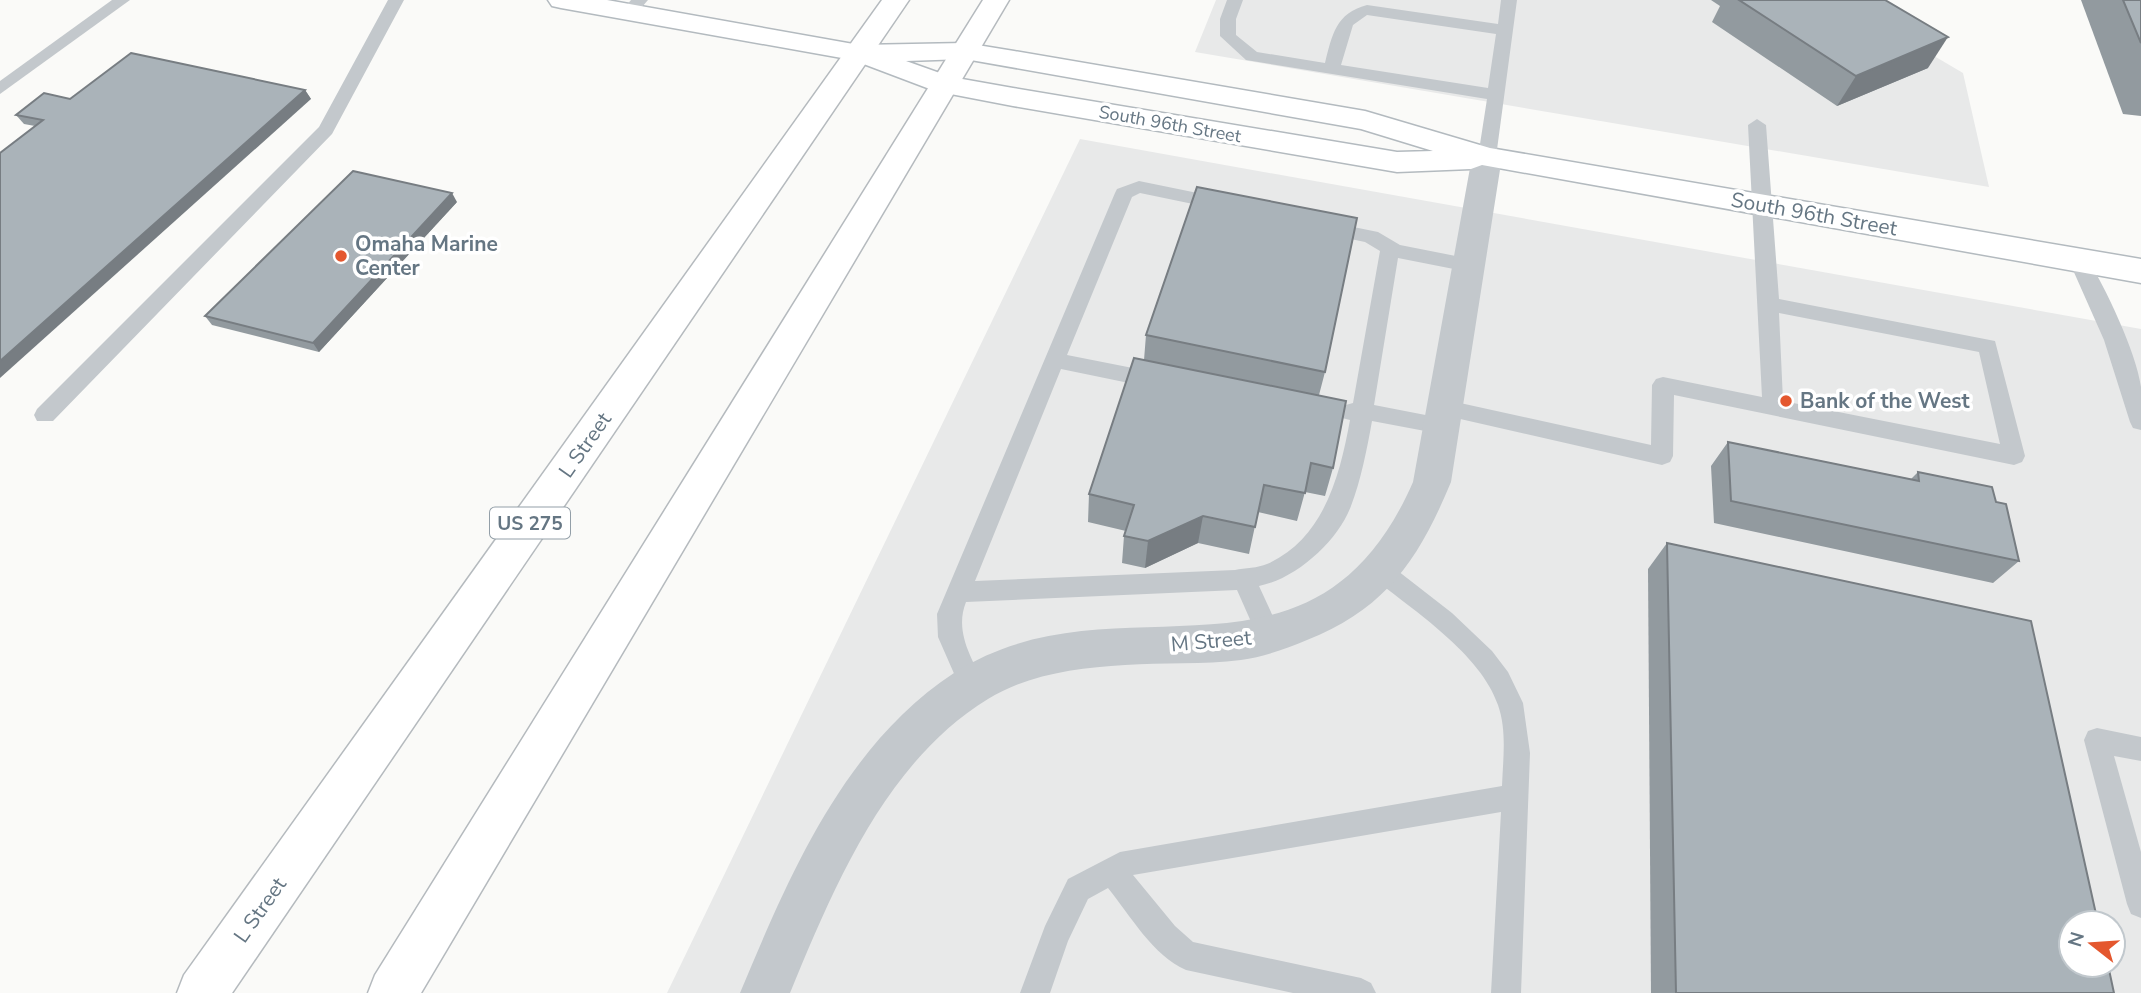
<svg xmlns="http://www.w3.org/2000/svg" width="2141" height="993" font-family="'Nunito Sans',sans-serif">
  <rect width="100%" height="100%" fill="#fafaf8"/>
  <!-- built -->
  <g fill="#e8e9e9" fill-rule="evenodd">
    <path d="M1216 0H1839L1963 73 1989 187 1195 52Z"/>
    <path d="M1080 139 2141 329V993H667ZM2071 923H2113V965H2071Z"/>
  </g>
  <g fill="none" stroke-linecap="round" stroke-linejoin="round">
    <defs>
      <path id="secondary" d="M548 0H607L859 45 965 43 1014 51 1365 111 1490 148 2141 259V283L1482 165 1471 169 1397 172 1013 106 935 91 853 60 561 8 552 6ZM965 59 1361 129 1433 151 1397 152 1013 88 951 77 906 61Z"/>
      <g id="primary">
        <path d="M882 0H909L232 993H177L184 975Z"/>
        <path d="M983 0H1009L421 993H368L375 975Z"/>
      </g>
    </defs>
    <!-- secondary casing -->
    <use href="#secondary" stroke="#b3babf" stroke-width="3"/>
    <!-- primary casing -->
    <use href="#primary" stroke="#b5babe" stroke-width="3"/>
    <!-- lane -->
    <g fill="#c3c8cc" fill-rule="evenodd">
      <path d="M112 0H130L0 94V81Z"/>
      <path d="M388 0H404L332 134 53 421H37L34 415 37 409 319 127Z"/>
      <path d="M631 0H648L635 15H623L621 12Z"/>
      <path d="M1227 0H1243L1236 19V35L1257 52 1325 63C1332 35 1336 13 1367 5L1498 24 1501 0H1517L1496 157 1487 163 1478 157 1487 99 1246 60 1220 36V19ZM1367 15 1496 34 1488 88 1341 65 1353 25Z"/>
      <path d="M1757 119 1766 125 1779 299 1995 341 2025 456 2022 462 2014 465 1674 395 1673 456 1670 462 1662 465 1434 413 1431 407 1434 401 1442 399 1651 445 1652 385 1656 379 1663 377 1762 397 1748 125ZM1779 313 1979 352 2000 444 1783 401Z"/>
      <path d="M1139 181 1222 198 1231 204 1222 210 1140 193 1132 197 1067 355 1158 373 1165 375 1169 381 1165 387 1158 389 1061 369 975 581 1235 570C1245 568 1258 568 1267 564 1324 539 1340 475 1350 420L1342 418 1339 412 1342 406 1353 403 1380 251 1365 242 1317 232 1314 227 1317 222 1324 221 1378 232 1400 245 1476 260 1479 265 1476 270 1469 272 1398 258 1374 405 1441 418 1449 420 1452 426 1449 432 1441 434 1372 421C1367 449 1361 480 1351 506 1338 541 1296 579 1259 586L1281 634 1278 642 1269 645 1260 642 1237 590 966 602C954 632 972 659 985 686L981 694 972 697 963 694 938 637 937 614 1115 193 1117 189Z"/>
      <path d="M2079 254 2086 256C2105 287 2136 351 2141 387 2141 401 2141 416 2141 430L2133 428 2130 422 2104 340 2069 261Z"/>
      <path d="M1381 561 1389 564 1452 613 1492 651 1508 672 1523 703 1530 753 1521 993H1491L1501 812 1133 875 1175 926 1193 942 1361 978 1371 983 1376 993H1293L1186 970C1153 956 1130 915 1108 888L1088 899 1068 941 1050 993H1020L1045 926 1068 879 1120 852 1502 786C1503 759 1507 731 1498 705 1481 654 1413 610 1373 578L1369 571 1373 564Z"/>
      <path d="M2097 728 2141 737V761L2114 756 2141 852V918L2131 914 2127 904 2084 740 2088 731Z"/>
    </g>
    <!-- street -->
    <path fill="#c3c8cc" fill-rule="evenodd" d="M1487 147 1498 150 1502 157 1451 482C1419 559 1386 609 1307 640 1286 649 1263 657 1241 660 1203 665 1163 662 1125 665 1077 668 1029 674 988 699 885 762 834 887 790 993H740C789 876 844 745 954 673 1117 568 1312 713 1413 482L1472 157 1476 150Z"/>
    <!-- secondary -->
    <use href="#secondary" fill="#fff" fill-rule="evenodd"/>
    <!-- primary -->
    <use href="#primary" fill="#fff" fill-rule="evenodd"/>
  </g>
  <!-- wall -->
  <g fill="#929a9f">
    <path d="M1711 0H1885L1928 68 1837 106 1712 22 1720 6Z"/>
    <path d="M2081 0H2141V116L2123 114Z"/>
    <path d="M305 90 311 99 35 126 24 124 16 115 70 99Z"/>
    <path d="M457 202 319 352 212 325 205 316Z"/>
    <path d="M1146 335 1325 372 1319 395 1333 468 1325 496 1305 492 1297 521 1258 512 1249 554 1198 543 1145 568 1122 563 1124 536 1126 531 1088 522 1089 494 1144 360Z"/>
    <path d="M1728 442 1911 479 1918 472 1996 502 2019 561 1993 583 1714 523 1711 466Z"/>
    <path d="M1667 543 2114 993H1651L1648 569Z"/>
  </g>
  <!-- shaded-wall -->
  <g fill="#777d82">
    <path d="M1948 37 1928 68 1837 106 1856 76Z"/>
    <path d="M305 90 311 99 0 378V361Z"/>
    <path d="M452 193 457 202 319 352 313 343Z"/>
    <path d="M1203 516 1198 543 1145 568 1148 541Z"/>
  </g>
  <!-- building -->
  <g fill="#aab3b9" stroke="#777d82" stroke-width="2">
    <path d="M1739 0H1885L1948 37 1856 76Z"/>
    <path d="M2123 0H2141V43Z"/>
    <path d="M131 53 305 90 0 361V153L43 120 16 115 44 93 70 99Z"/>
    <path d="M353 171 452 193 313 343 205 316Z"/>
    <path d="M1197 187 1357 218 1325 372 1146 335Z"/>
    <path d="M1134 358 1346 401 1333 468 1311 463 1305 493 1264 485 1255 527 1203 516 1148 541 1124 536 1134 505 1089 494Z"/>
    <path d="M1728 442 1919 481 1918 472 1992 487 1996 502 2006 504 2019 561 1731 501Z"/>
    <path d="M1667 543 2031 621 2098 923H2071V965H2108L2114 993H1676Z"/>
  </g>
  <!-- markers -->
  <g fill="#e4572e" stroke="#fff" stroke-width="2.5">
    <circle cx="341" cy="256" r="7"/>
    <circle cx="1786" cy="401" r="7"/>
  </g>
  <g text-anchor="middle" stroke-width="7" stroke-linejoin="round" paint-order="stroke">
    <!-- far-street labels -->
    <g font-size="18" fill="#657683" stroke="#fff">
      <text transform="translate(1170 124) rotate(10)" y="6">South 96th Street</text>
    </g>
    <!-- shield labels -->
    <rect fill="#fff" stroke="#939fa8" stroke-width="2" x="490" y="507.5" width="80" height="31" rx="5"/>
    <g font-size="19" font-weight="bold" fill="#657683">
      <text x="530" y="530">US 275</text>
    </g>
    <!-- street labels -->
    <g font-size="21" fill="#657683" stroke="#fff">
      <text transform="translate(1814 214) rotate(10)" y="7">South 96th Street</text>
      <text transform="translate(585 445) rotate(-55)" y="7">L Street</text>
      <text transform="translate(1211 641) rotate(-5)" y="7">M Street</text>
      <text transform="translate(260 910) rotate(-55)" y="7">L Street</text>
    </g>
    <!-- poi labels -->
    <g font-size="21" font-weight="bold" fill="#657683" stroke="#fff" text-anchor="start">
      <text x="355" y="251">Omaha Marine<tspan x="355" dy="24">Center</tspan></text>
      <text x="1800" y="408">Bank of the West</text>
    </g>
  </g>
  <!-- north arrow -->
  <g transform="translate(2092 944) rotate(287)"><circle r="33" fill="#ffffff" stroke="#c1c8cd" stroke-width="2"/>
  <path d="M0-5L12 26L0 18L-12 26Z" fill="#e4572e"/>
  <text y="-10" font-size="19" font-weight="bold" text-anchor="middle" fill="#657683">N</text>
  </g>
</svg>
